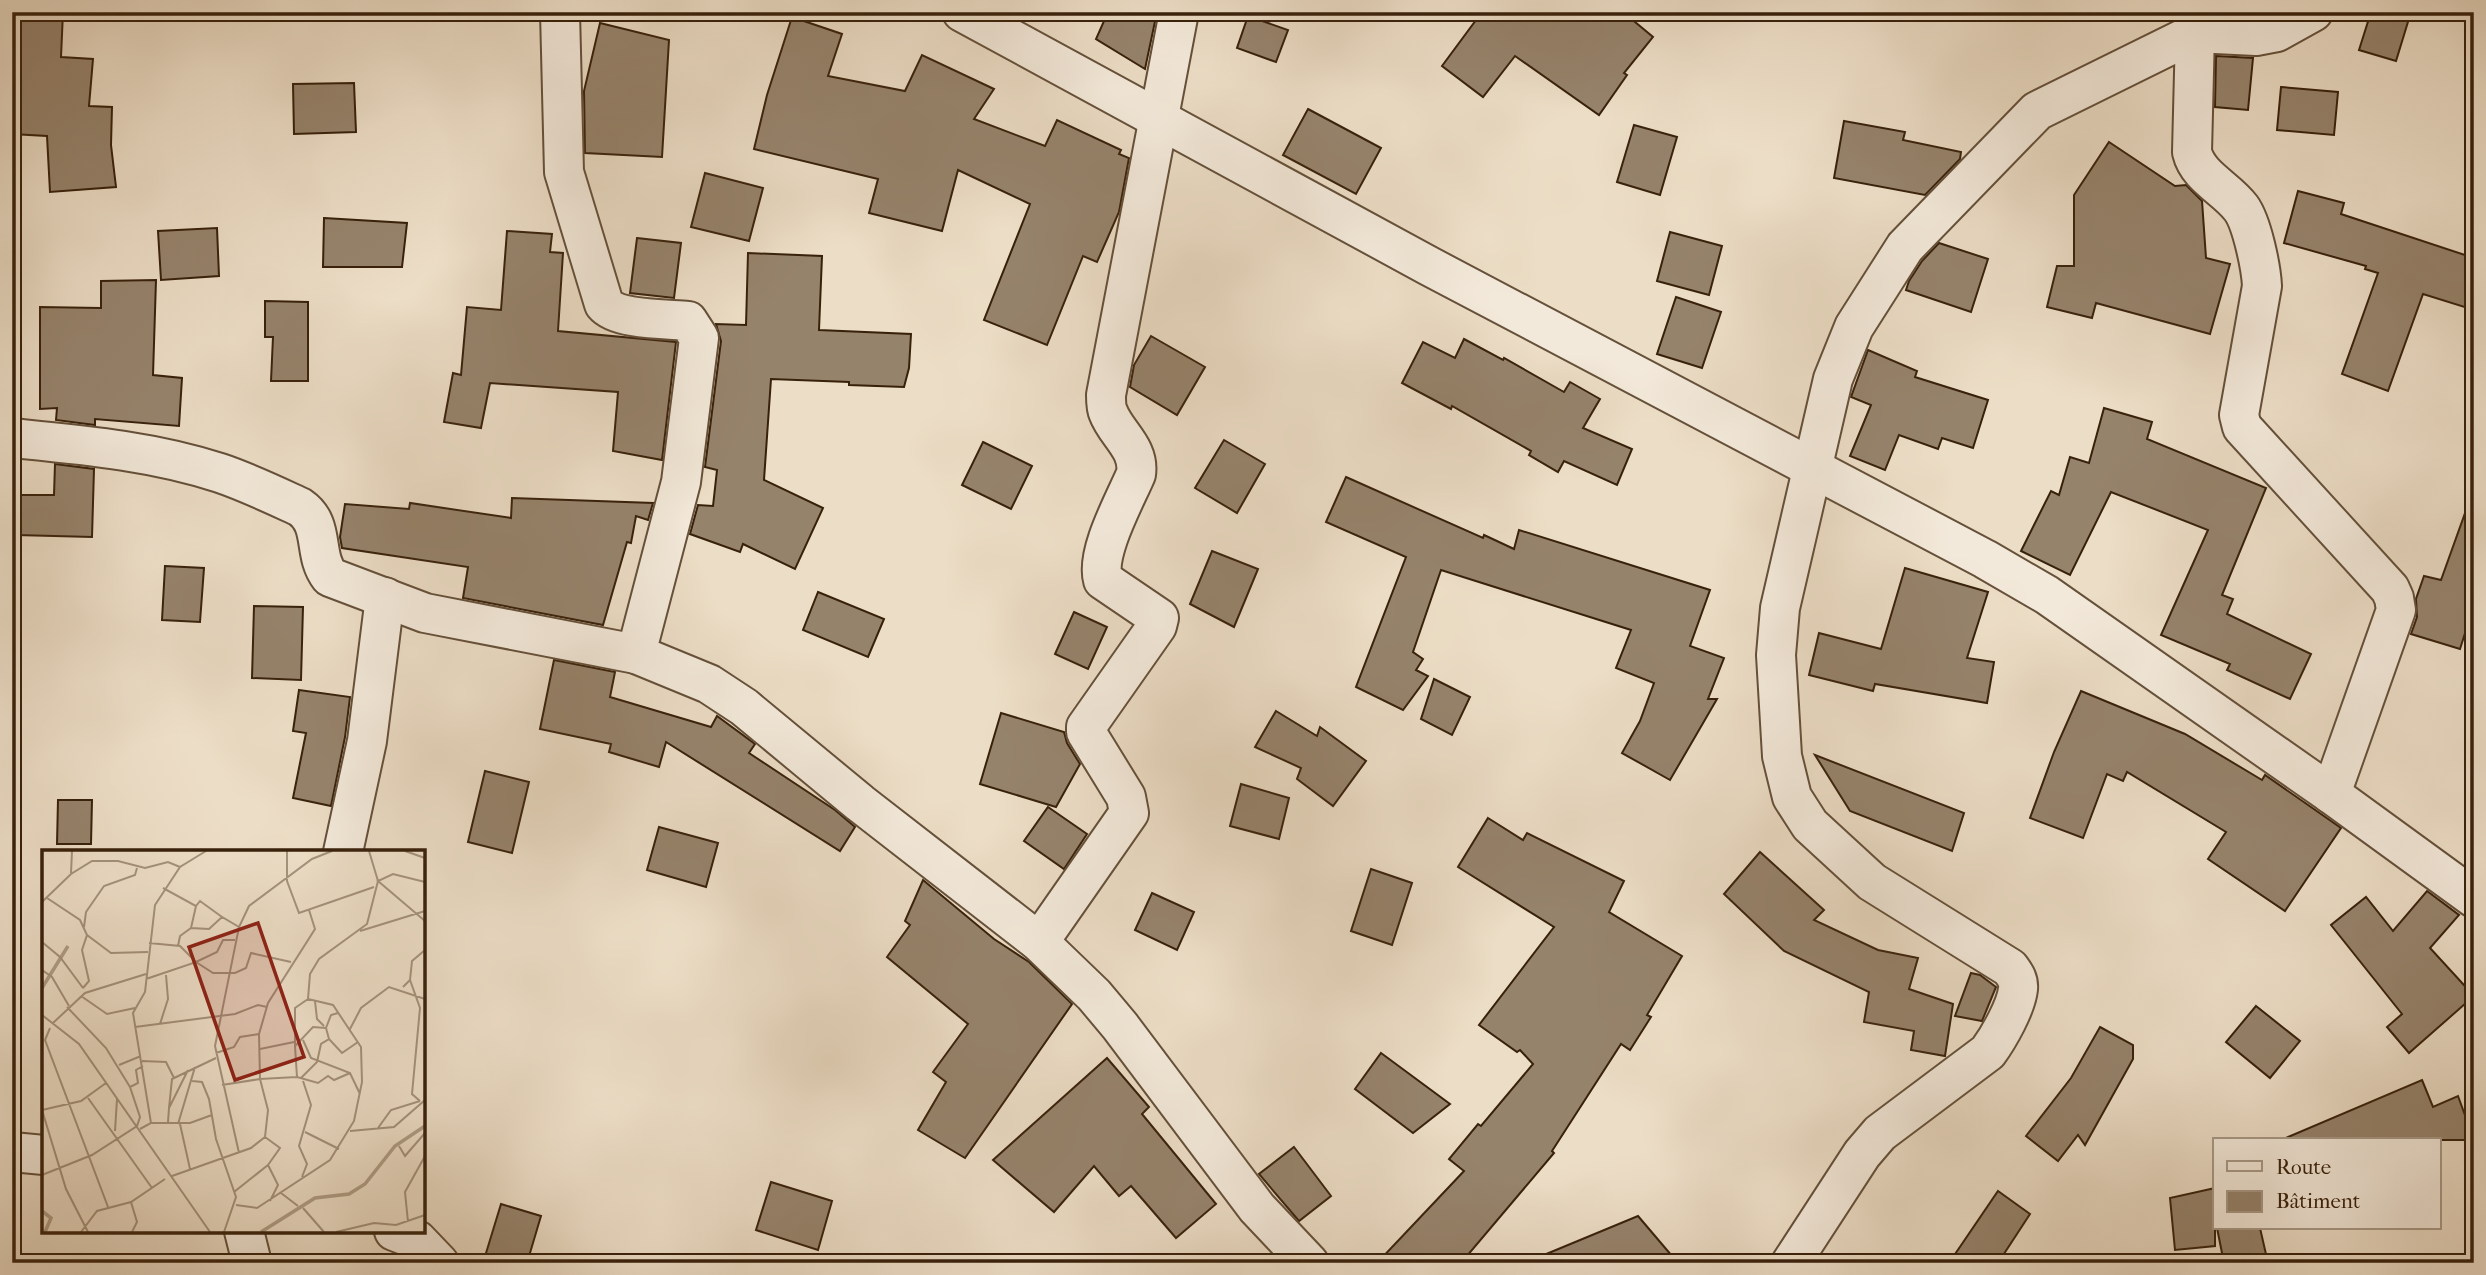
<svg xmlns="http://www.w3.org/2000/svg" width="2486" height="1275" font-family="'IM FELL French Canon',serif">
  <rect width="100%" height="100%" fill="#ecddc6"/>
  <filter id="stains"><feTurbulence type="fractalNoise" baseFrequency=".00286" numOctaves="4"/><feColorMatrix values="0 0 0 0 .2 0 0 0 0 .09 0 0 0 0 .02 0 0 0 .5 -.17"/></filter>
  <radialGradient id="worn" r=".72"><stop offset=".6" stop-color="#630" stop-opacity="0"/><stop offset="1" stop-color="#630" stop-opacity=".3"/></radialGradient>
  <!-- building -->
  <g fill="#96836c" stroke="#38210b" stroke-width="2">
    <path d="M12 12H63L61 57 93 59 89 106 112 107 111 145 116 187 50 192 47 136 12 134Z"/>
    <path d="M1108 12H1157L1145 69 1096 39Z"/>
    <path d="M1482 12H1623L1653 37 1624 73 1627 75 1599 115 1515 56 1483 97 1442 66Z"/>
    <path d="M2371 12H2411L2396 61 2359 50Z"/>
    <path d="M1248 16 1288 30 1276 62 1237 48Z"/>
    <path d="M792 17 842 34 828 76 905 91 922 55 994 89 974 119 1045 146 1057 120 1121 150 1119 154 1129 158 1119 212 1097 262 1083 256 1047 345 984 320 1030 204 958 170 942 231 869 213 878 179 754 149 767 95Z"/>
    <path d="M600 23 669 40 662 157 585 153 584 91Z"/>
    <path d="M2216 56 2253 58 2248 110 2215 107Z"/>
    <path d="M354 83 356 132 294 134 293 84Z"/>
    <path d="M2281 87 2338 92 2334 135 2277 130Z"/>
    <path d="M1308 109 1381 148 1356 194 1283 155Z"/>
    <path d="M1844 121 1905 132 1903 140 1961 152 1960 159 1925 195 1834 178Z"/>
    <path d="M1634 125 1677 137 1660 195 1617 182Z"/>
    <path d="M2109 142 2175 186 2186 185 2202 201 2206 258 2230 264 2210 334 2096 303 2092 318 2047 307 2057 266H2074V195Z"/>
    <path d="M705 173 763 188 749 241 691 227Z"/>
    <path d="M2298 191 2344 203 2341 214 2474 258V310L2423 294 2388 391 2342 374 2378 273 2365 269 2366 266 2284 243Z"/>
    <path d="M324 218 407 223 402 267H323Z"/>
    <path d="M217 228 219 276 161 280 158 231Z"/>
    <path d="M507 231 552 234 550 252 563 253 558 331 676 342 662 460 613 451 618 392 490 383 481 428 444 422 453 373 461 375 467 307 501 310Z"/>
    <path d="M1670 232 1722 246 1709 295 1657 281Z"/>
    <path d="M637 238 681 243 674 298 630 293Z"/>
    <path d="M1939 243 1988 259 1971 312 1906 290 1909 281 1922 261Z"/>
    <path d="M748 253 822 256 819 330 911 334 909 368 904 387 849 385V382L771 379 764 480 823 508 795 569 743 544 740 552 690 534 698 505 713 506 717 470 705 467 721 341 716 324 746 325Z"/>
    <path d="M156 280 153 375 182 378 179 426 95 419V425L56 420 57 408 40 409V307L101 308V281Z"/>
    <path d="M1676 297 1721 312 1702 368 1657 354Z"/>
    <path d="M265 301 308 302V381H271L273 337H265Z"/>
    <path d="M1151 336 1205 367 1177 415 1130 387 1134 365Z"/>
    <path d="M1464 339 1503 360 1504 358 1564 392 1570 382 1600 399 1583 428 1632 449 1617 485 1564 461 1558 472 1529 455 1531 451 1452 406 1451 409 1402 383 1423 342 1455 358Z"/>
    <path d="M1868 350 1917 371 1915 377 1988 400 1973 448 1942 438 1938 449 1899 435 1885 470 1850 456 1871 405 1851 397Z"/>
    <path d="M2104 408 2152 422 2147 439 2266 488 2222 595 2233 599 2227 614 2311 654 2290 699 2227 670 2230 664 2161 635 2208 530 2111 492 2070 575 2021 551 2051 491 2059 495 2070 457 2089 463Z"/>
    <path d="M1224 440 1265 464 1237 513 1195 488Z"/>
    <path d="M983 442 1032 466 1011 509 962 485Z"/>
    <path d="M55 464 94 469 92 537 16 535 15 495H54Z"/>
    <path d="M1346 477 1483 538 1484 535 1514 549 1519 530 1710 590 1690 646 1724 658 1708 699H1717L1670 780 1622 753 1640 721 1654 683 1616 668 1631 630 1441 570 1413 652 1423 659 1416 670 1428 676 1403 710 1356 687 1406 557 1326 522Z"/>
    <path d="M512 498 653 503 648 520 636 516 631 543 627 542 603 625 463 598 468 567 342 548 340 537 345 504 409 509 410 503 511 518Z"/>
    <path d="M2469 502 2474 503V605L2460 649 2411 634 2417 617 2416 599 2424 576 2441 580Z"/>
    <path d="M1212 551 1258 569 1234 627 1190 604Z"/>
    <path d="M165 566 204 568 200 622 162 620Z"/>
    <path d="M1905 568 1988 592 1967 658 1994 662 1987 703 1875 684 1873 691 1809 675 1819 633 1881 649Z"/>
    <path d="M818 592 884 619 868 657 803 630Z"/>
    <path d="M254 606 303 607 301 680 252 678Z"/>
    <path d="M1074 612 1107 627 1088 669 1055 654Z"/>
    <path d="M554 660 615 672 610 697 711 727 717 716 755 744 749 753 835 810 855 827 840 851 666 742 659 767 609 752 611 744 540 729Z"/>
    <path d="M1434 679 1470 697 1452 735 1421 719Z"/>
    <path d="M299 690 350 697 345 737 331 806 293 798 306 733 293 731Z"/>
    <path d="M2081 691 2185 734 2262 780 2265 775 2341 828 2285 911 2208 859 2226 832 2127 772 2123 781 2107 774 2083 838 2030 818 2054 752Z"/>
    <path d="M1276 711 1317 736 1320 727 1366 761 1333 806 1297 779 1301 768 1255 747Z"/>
    <path d="M1001 713 1064 732 1067 743 1080 764 1056 807 980 784Z"/>
    <path d="M1815 755 1964 813 1952 851 1850 811Z"/>
    <path d="M485 771 529 782 512 853 468 842Z"/>
    <path d="M1241 784 1289 798 1279 839 1230 826Z"/>
    <path d="M58 800H92L91 844H57Z"/>
    <path d="M1048 807 1087 834 1064 869 1024 841Z"/>
    <path d="M1488 818 1523 840 1527 833 1624 881 1609 912 1682 956 1647 1015 1651 1017 1630 1050 1621 1044 1552 1151 1554 1153 1461 1263H1377L1464 1171 1449 1159 1478 1124 1481 1126 1533 1064 1520 1050 1517 1052 1479 1025 1554 927 1458 867Z"/>
    <path d="M659 827 718 843 706 887 647 870Z"/>
    <path d="M1760 852 1824 910 1814 920 1878 950 1918 958 1909 989 1953 1004 1945 1056 1911 1050 1914 1031 1864 1022 1869 992 1784 951 1724 894Z"/>
    <path d="M1371 869 1412 883 1392 945 1351 931Z"/>
    <path d="M923 880 994 939 1029 962 1072 1004 965 1158 918 1130 946 1082 933 1072 968 1024 887 957 910 925 905 921Z"/>
    <path d="M2427 891 2459 915 2430 948 2474 996 2409 1053 2387 1027 2402 1014 2331 925 2366 897 2393 931Z"/>
    <path d="M1152 893 1194 912 1177 950 1135 930Z"/>
    <path d="M1971 973 1980 975 1996 987 1982 1021 1955 1016Z"/>
    <path d="M2256 1006 2300 1041 2270 1078 2226 1042Z"/>
    <path d="M2100 1027 2133 1045V1059L2085 1145 2078 1135 2058 1161 2026 1136 2071 1078Z"/>
    <path d="M1381 1053 1450 1104 1413 1133 1355 1089Z"/>
    <path d="M1107 1058 1149 1107 1142 1114 1216 1204 1176 1238 1131 1186 1119 1196 1094 1166 1054 1212 993 1160Z"/>
    <path d="M2422 1080 2433 1107 2458 1096 2474 1140H2281Z"/>
    <path d="M1294 1147 1331 1196 1299 1221 1259 1174Z"/>
    <path d="M771 1182 832 1201 818 1250 756 1230Z"/>
    <path d="M2215 1188V1246L2175 1250 2170 1198Z"/>
    <path d="M1998 1191 2030 1214 1998 1263H1949Z"/>
    <path d="M501 1204 541 1216 527 1263H483Z"/>
    <path d="M1638 1216 1678 1263H1527V1262Z"/>
    <path d="M2217 1228H2260L2268 1263H2224Z"/>
  </g>
  <g fill="none" stroke-linecap="round" stroke-linejoin="round">
    <defs>
      <g id="minor">
        <path d="M560 12 564 172 604 304C617 320 667 319 688 321L699 338 681 482 636 654 709 684 744 707 860 803 1039 942 1094 995 1120 1026 1257 1208 1309 1263"/>
        <path d="M962 12 1429 266 1985 559 2047 595 2331 794 2474 898"/>
        <path d="M2313 12 2277 32 2256 36 2195 33 2192 152C2198 177 2226 188 2241 208 2252 223 2261 267 2262 286L2239 415 2242 427 2390 589 2394 598 2396 610 2331 794"/>
        <path d="M12 438C83 445 153 451 220 473 247 482 274 495 300 507 326 525 312 554 330 577L425 613 636 654"/>
        <path d="M343 852 367 741 385 597"/>
        <path d="M1039 942 1129 813 1126 797 1086 732V727L1157 626 1159 618 1103 580C1095 553 1125 500 1136 474 1140 448 1116 434 1108 412 1106 408 1106 400 1106 395L1179 12"/>
        <path d="M12 1152 44 1155"/>
        <path d="M244 1231 252 1263"/>
        <path d="M394 1231 417 1240 439 1263"/>
        <path d="M1791 1263 1862 1154 1880 1133 1988 1052C1999 1037 2016 1007 2018 989 2019 980 2015 975 2010 968L1872 882 1810 825 1792 797 1782 756 1776 655 1780 608 1833 379 1854 327 1905 247 2037 111 2195 33V12"/>
      </g>
    </defs>
    <!-- minor casing -->
    <use href="#minor" stroke="#65503a" stroke-width="42"/>
    <!-- minor -->
    <use href="#minor" stroke="#f3e9da" stroke-width="38"/>
  </g>
  <!-- overview -->
  <g transform="translate(42 850)">
    <rect width="383" height="383" fill="#ecddc6"/>
    <path fill="none" stroke="#af9d86" stroke-width="3.5" d="M0 138 26 96M0 361 9 368 3 382M219 382 273 348 307 344 323 334 353 296 383 276"/>
    <path fill="none" stroke="#a4927b" stroke-width="2" d="M245 1V31L257 63 332 37M363 1 383 8M29 23 30 1M383 32 351 24 336 31 383 71M121 38 154 56 149 78 167 79 180 67 197 77M5 48 38 70 45 85 40 100 47 131 41 138M0 52 29 24 50 11H76L103 18 126 12 138 17M154 56 158 51 180 67M42 77 44 62 62 36 93 25 95 18M318 81 383 61M45 85 69 103 106 102M0 92 18 107 41 138M107 93 138 96 154 112 175 102 181 90H193M136 96 138 86 149 78M0 120 10 127 27 156M104 129 154 112 171 123H193L204 118 209 103 249 112M368 130 378 158 370 244 378 251M361 137 368 130 370 111 383 100M39 146 65 164 93 158M273 151 275 169 282 176M25 157 64 198 88 237M0 165 37 194 168 382M11 173 43 143 104 124M118 174 126 149 124 125M93 177 193 164 216 155 225 157M8 178 3 190 66 357M308 179 319 158 347 137 383 149M217 184 218 229 255 227 276 233 286 226 292 230 308 223M287 189 300 203 316 192M261 190 269 208 308 223 318 244M253 196V158L266 149M218 199 252 192M174 203 192 197 198 187 217 184 226 153 273 79 267 60M100 211 124 212 132 228M77 215 99 206M255 227 253 196 271 177 284 178M259 228 275 212 279 194 287 189 284 178 289 165 296 163M150 231 160 232 167 249 174 289 194 347 182 382M46 248 110 338M127 258 130 229 174 208M0 260 24 339 46 382M0 260 39 251 64 233M126 272 127 258 146 220M109 273H148L170 265M136 274 153 217M138 274 148 319M336 278 349 260 378 251M98 279 109 273 91 163 103 142 113 55 138 17 164 1M73 281 75 249M308 281 352 277 383 250M263 282 297 299M223 287 238 298 226 315 236 335 228 351M357 296 363 306 383 283M197 303 173 196 197 77 207 56 270 9 290 1M0 325 50 305 95 276 98 267 88 237 96 233 94 220 101 216M130 326 209 298 223 287 226 260 218 229 180 235M260 327 265 314 257 296 269 255 261 231M192 342 226 315M239 343 256 356M89 352 95 372 90 382M194 355 215 358 288 310 312 271 320 232 319 197 291 155 266 149 268 124 277 109 325 74 336 31 327 1M261 358 282 382M366 372 363 342 383 306M39 382 55 361 89 352 123 329M294 382 332 373 354 375 383 365"/>
    <path fill="#8f2418" fill-opacity="0.15" stroke="#8f2418" stroke-width="3.5" d="M216 73 262 207 193 230 147 97Z"/>
    <rect width="383" height="383" fill="none" stroke="#38210b" stroke-width="3.5"/>
  </g>
  <!-- margin -->
  <rect width="2486" height="1275" fill="none" stroke="#ecddc6" stroke-width="42"/>
  <rect x="14" y="14" width="2458" height="1247" fill="none" stroke="#38210b" stroke-width="3.5"/>
  <rect x="21" y="21" width="2444" height="1233" fill="none" stroke="#38210b" stroke-width="2"/>
  <!-- legend -->
  <rect x="2213" y="1138" width="228" height="91" fill="#f3e9da" stroke="#a89987" stroke-width="2"/>
  <rect x="2227" y="1161" width="35" height="10" fill="#f3e9da" stroke="#a89987" stroke-width="2"/>
  <text x="2276" y="1174" font-size="21" fill="#38210b">Route</text>
  <rect x="2227" y="1191" width="35" height="21" fill="#96836c" stroke="#a89987" stroke-width="2"/>
  <text x="2276" y="1208" font-size="21" fill="#38210b">Bâtiment</text>
  <rect width="100%" height="100%" filter="url(#stains)"/>
  <rect width="100%" height="100%" fill="url(#worn)"/>
</svg>
